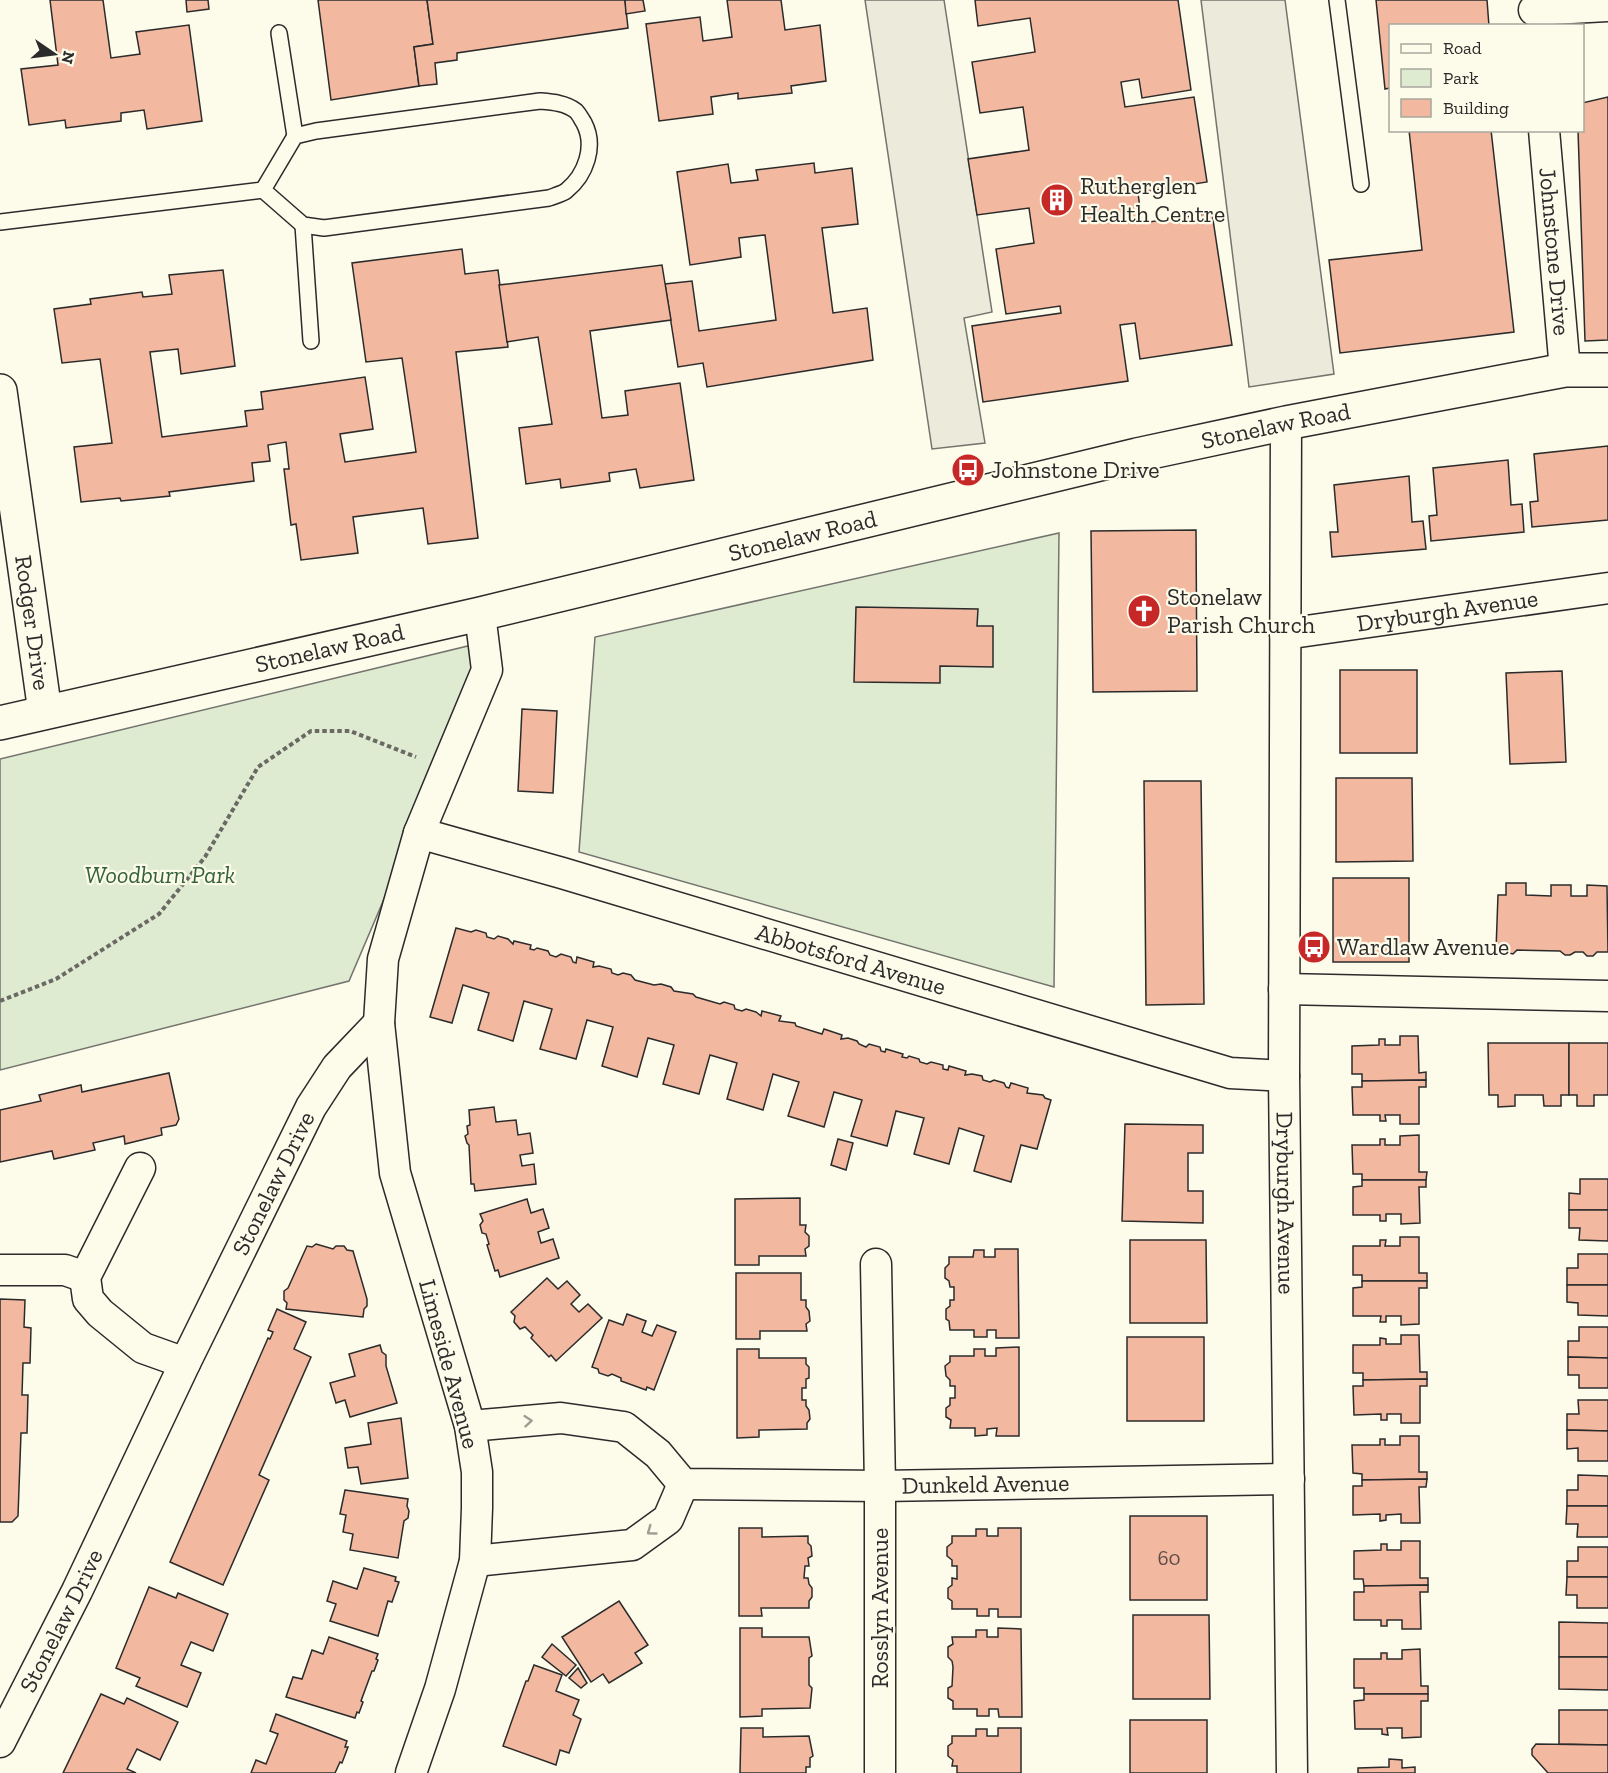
<svg xmlns="http://www.w3.org/2000/svg" width="1608" height="1773" font-family="'Zilla Slab',serif">
  <rect width="100%" height="100%" fill="#fdfbea"/>
  <!-- green -->
  <g fill="#deebd1" stroke="#74746e" stroke-width="1.5">
    <path d="M1059 533 1054 987 579 852 595 637Z"/>
    <path d="M472 645 481 672 349 981 0 1070V759Z"/>
  </g>
  <!-- parking -->
  <g fill="#eceadb" stroke="#74746e" stroke-width="1.5">
    <path d="M865 0H944L992 312 964 318 985 443 932 449Z"/>
    <path d="M1201 0H1285L1334 374 1249 387Z"/>
  </g>
  <!-- building -->
  <g fill="#f2b8a0" stroke="#2b2b2b" stroke-width="1.5">
    <path d="M50 0H103L111 58 140 54 136 32 189 25 202 121 147 129 144 110 121 113V121L66 128 65 120 29 125 21 69 58 65Z"/>
    <path d="M186 0H208L209 9 187 12Z"/>
    <path d="M318 0H427L433 44 414 47 419 86 331 100Z"/>
    <path d="M427 0H625L628 28 457 53V60L435 63 437 84 419 86 414 47 433 44Z"/>
    <path d="M625 0H643L645 11 626 14Z"/>
    <path d="M727 0H781L785 30 820 25 826 81 791 86 792 93 738 99V93L711 97 713 114 659 121 646 24 700 17 703 41 732 37Z"/>
    <path d="M975 0H1178L1191 90 1142 98 1139 79 1121 82 1125 107 1194 97 1207 182 1138 193 1142 223 1212 213 1232 345 1140 359 1135 323 1120 325 1128 381 983 402 972 326 1061 313 1060 306 1006 314 996 249 1034 243 1029 208 977 215 968 159 1029 150 1023 107 980 113 972 62 1035 52 1030 18 978 26Z"/>
    <path d="M1376 0H1487L1489 26H1390V88L1385 89Z"/>
    <path d="M1608 97V340L1585 341 1578 130H1582V103Z"/>
    <path d="M1409 130H1491L1514 332 1340 353 1329 260 1422 250Z"/>
    <path d="M814 163 815 173 852 168 858 224 822 228 833 313 867 308 873 360 707 387 703 363 678 367 665 284 692 281 699 331 776 320 765 235 739 238 741 257 690 265 677 172 728 164 731 183 758 180 756 170Z"/>
    <path d="M462 249 465 274 498 270 508 347 456 352 478 538 428 544 423 508 353 517 358 553 301 560 296 524 291 525 284 469H289L286 442 268 445 270 461 252 463 254 481 169 492 170 496 121 501 120 498 81 502 74 447 112 443 100 359 62 363 54 309 91 304 90 299 142 292 143 297 172 294 169 275 223 270 235 366 181 374 178 349 150 352 162 437 247 426 245 411 263 409 261 392 365 377 373 429 340 434 345 462 416 452 402 358 366 362 352 263Z"/>
    <path d="M662 265 671 320 590 331 602 418 628 415 625 391 680 383 694 480 640 488 636 469 609 473 610 481 561 488 560 479 526 484 519 428 552 424 538 337 507 342 499 285Z"/>
    <path d="M1608 446V520L1532 527 1530 502 1538 501 1534 454Z"/>
    <path d="M1508 460 1511 505 1522 504 1524 532 1431 541 1429 516 1437 515 1433 468Z"/>
    <path d="M1409 476 1412 522 1423 521 1426 549 1332 557 1330 532H1338L1334 485Z"/>
    <path d="M1196 530 1197 691 1093 692 1091 531Z"/>
    <path d="M856 607 978 609 977 626H993V667L940 666V683L854 682Z"/>
    <rect x="1340" y="670" width="77" height="83"/>
    <path d="M1562 671 1566 762 1510 764 1506 673Z"/>
    <path d="M522 709 557 711 553 793 518 791Z"/>
    <path d="M1336 778H1412L1413 861 1336 862Z"/>
    <path d="M1144 781H1201L1204 1004 1146 1005Z"/>
    <rect x="1333" y="878" width="76" height="84"/>
    <path d="M1506 883H1526V895L1551 896V885H1571V896H1587V885L1607 886 1608 952H1597L1593 956H1587L1583 952H1575L1570 955H1565L1560 951 1517 950 1513 954 1496 950 1498 895H1506Z"/>
    <path d="M456 928 471 932 476 930 486 933 487 937 494 939 498 936 508 939 513 944 514 941 531 945 530 949 534 950 537 948 548 951 550 955 556 957 561 954 571 957 573 962 576 963 577 957 594 962 593 967 599 966 611 969 612 973 618 975 623 973 631 975 635 980 654 985 661 984 671 987 674 991 693 994 696 997 720 1004 724 1002 734 1005 735 1009 742 1011 746 1009 756 1012 761 1016 762 1011 781 1016 779 1021 795 1023 796 1026 822 1034 824 1029 842 1035 841 1039 848 1038 857 1041 859 1044 866 1047 869 1044 880 1047 881 1051 885 1052 886 1049 903 1054 902 1057 907 1058 909 1056 919 1059 920 1062 927 1064 931 1062 943 1065V1069L948 1070 949 1066 966 1071 965 1075 972 1074 982 1076 983 1080 990 1082 994 1080 1004 1083 1006 1087 1009 1088 1011 1083 1028 1088 1027 1093 1043 1095 1045 1098 1051 1100 1037 1149 1021 1145 1011 1182 974 1171 984 1136 959 1128 949 1164 914 1154 924 1118 896 1111 887 1146 851 1136 862 1100 834 1092 824 1127 788 1116 799 1082 773 1074 763 1110 727 1099 737 1063 710 1055 699 1094 663 1084 674 1045 648 1038 637 1077 602 1066 613 1027 587 1020 576 1059 540 1049 552 1009 524 1001 513 1041 478 1030 489 993 463 985 452 1023 430 1017Z"/>
    <path d="M1400 1036H1418L1419 1073 1426 1072V1080L1362 1081V1074H1352V1046L1379 1045V1039H1385V1045H1400Z"/>
    <path d="M1488 1043H1569V1095H1561V1106H1544L1543 1095H1515V1106L1498 1107V1095H1489Z"/>
    <path d="M1569 1043H1608V1095H1594V1106H1577V1095H1569Z"/>
    <path d="M169 1073 179 1119 176 1125 161 1128 162 1135 125 1144 124 1136 93 1143 95 1150 54 1159 52 1151 0 1162V1110L41 1101 39 1095 81 1085 82 1092Z"/>
    <path d="M1426 1080V1087H1419V1124H1400V1115H1385L1386 1121H1380V1115H1353L1352 1087H1362V1081Z"/>
    <path d="M494 1107 496 1122 516 1120 518 1135 530 1133 533 1153 520 1155 522 1166 534 1164 536 1184 475 1191 474 1184H471L469 1145 467 1143 465 1136 468 1134 467 1126 470 1125 469 1110Z"/>
    <path d="M1125 1124 1203 1125V1153H1188V1191H1203V1223L1122 1221Z"/>
    <path d="M1419 1135V1172H1427L1426 1180H1362V1174H1353L1352 1145H1380V1139H1385V1145H1400V1136Z"/>
    <path d="M838 1139 853 1143 846 1170 831 1165Z"/>
    <path d="M1580 1179H1608V1210H1569V1193L1580 1194Z"/>
    <path d="M1362 1180H1426V1187H1419L1420 1223 1401 1224V1214H1386V1221H1380V1215H1353V1187L1362 1186Z"/>
    <path d="M800 1198V1225H806L805 1232 809 1236V1246L805 1249 806 1256H759V1265H735V1199Z"/>
    <path d="M527 1199 531 1213 543 1209 549 1228 538 1232 541 1243 553 1239 559 1258 500 1277 498 1270 495 1271 487 1245 489 1244 486 1234 482 1233 480 1225 483 1221 480 1214Z"/>
    <path d="M1569 1210H1608V1241L1579 1240 1580 1228H1569Z"/>
    <path d="M1400 1237H1419V1273H1427V1281H1362V1275H1353V1246H1380V1240H1386L1385 1246H1400Z"/>
    <path d="M1130 1240H1206L1207 1323H1130Z"/>
    <path d="M316 1244 333 1249 336 1246H344L347 1250 353 1251 367 1299V1306L364 1309 363 1317 286 1309 287 1303 284 1300V1291L288 1288 307 1246 312 1247Z"/>
    <path d="M995 1249H1018L1019 1338H996V1330H987V1337H974V1330H950L949 1321 946 1319V1309L950 1306V1300H954V1287H950L949 1281 945 1278V1268L949 1264V1257H973L974 1250H984V1257H995Z"/>
    <path d="M1578 1254H1608V1285H1567V1268H1578Z"/>
    <path d="M736 1273H801V1300H806V1307L809 1311 810 1321 806 1324 807 1331H760V1339H736Z"/>
    <path d="M547 1278 558 1289 567 1281 580 1295 571 1304 579 1312 588 1304 602 1318 556 1361 551 1355 549 1357 531 1338 533 1335 525 1327 520 1329 514 1322 515 1316 511 1312Z"/>
    <path d="M1362 1281H1427V1288H1419V1324L1401 1325V1316H1386V1322H1380L1381 1316H1353V1288L1362 1287Z"/>
    <path d="M1567 1285H1608V1316L1578 1315V1303L1567 1302Z"/>
    <path d="M0 1299 25 1300 24 1327 31 1328 30 1363H23L22 1395H28L27 1433H21L18 1516 12 1522H0Z"/>
    <path d="M277 1309 306 1322 294 1349 311 1357 259 1475 269 1480 223 1585 170 1562 268 1338 270 1339 273 1332 268 1330Z"/>
    <path d="M627 1314 646 1321 642 1332 652 1336 657 1325 676 1332 654 1390 647 1387 646 1390 621 1381V1378L612 1374 608 1376 599 1373 598 1369 592 1367 609 1320 623 1325Z"/>
    <path d="M1579 1327H1608V1358L1568 1357V1341H1579Z"/>
    <path d="M1401 1335H1419L1420 1372H1427V1379L1363 1380V1373H1353V1345H1380V1338L1386 1339V1344H1401Z"/>
    <rect x="1127" y="1337" width="77" height="84"/>
    <path d="M380 1345 382 1352 386 1355V1366L397 1403 350 1417 345 1400 336 1403 330 1383 355 1376 349 1354Z"/>
    <path d="M1019 1347V1436H996L997 1428 987 1429V1435L975 1436V1428H950L951 1420 946 1417V1408L950 1405V1398H955V1386H950V1380L946 1376 945 1366 950 1362V1356H974V1349H985V1356H996V1348Z"/>
    <path d="M737 1349H759V1358H806V1364L809 1367V1378L806 1379V1388H802V1400H806V1406L809 1410 810 1419 807 1423V1429L759 1430V1437L737 1438Z"/>
    <path d="M1568 1357 1608 1358V1388H1579V1375H1568Z"/>
    <path d="M1427 1379V1386H1420V1423H1401V1414H1387V1420H1381V1414L1354 1415 1353 1386H1363V1380Z"/>
    <path d="M1578 1400H1608V1431L1567 1430V1414H1579Z"/>
    <path d="M401 1418 408 1478 361 1484 358 1467 348 1468 345 1448 371 1444 368 1423Z"/>
    <path d="M1567 1430 1608 1431V1461H1578V1448L1567 1449Z"/>
    <path d="M1400 1436H1419V1472H1427V1479L1362 1480V1474L1353 1473 1352 1445H1380V1439H1385V1445H1400Z"/>
    <path d="M1578 1475 1608 1476V1506H1567V1490H1578Z"/>
    <path d="M1427 1479 1426 1487H1419L1420 1523H1401V1514L1386 1515V1520L1380 1521V1514L1353 1515V1486H1362V1480Z"/>
    <path d="M345 1490 408 1499 407 1506 409 1511 408 1518 404 1521 398 1558 350 1550 353 1534 343 1532 346 1515 340 1514Z"/>
    <path d="M1567 1506H1608V1537H1577L1578 1524H1566Z"/>
    <rect x="1130" y="1516" width="77" height="84"/>
    <path d="M739 1528H762V1537L808 1536V1543L811 1546 812 1556 808 1558 809 1566H805L804 1578H808L809 1584 812 1588V1597L809 1601V1608H761L762 1616H739Z"/>
    <path d="M998 1528H1021V1617H998V1609H989V1616H977V1609H952V1601L948 1598V1588L952 1585V1578L957 1579V1566H952V1560L947 1556V1547L952 1543V1536H976V1529H987V1536H998Z"/>
    <path d="M1401 1541H1420V1578H1428V1585L1364 1586 1363 1579H1354V1551L1381 1550V1544H1387V1550H1401Z"/>
    <path d="M1578 1547H1608V1577H1567V1561H1578Z"/>
    <path d="M364 1568 396 1577 395 1581 399 1582 392 1602 388 1601 378 1636 330 1621 336 1604 327 1601 333 1581 357 1589Z"/>
    <path d="M1567 1577H1608V1608H1577V1595H1566Z"/>
    <path d="M1428 1585V1592H1420L1421 1629H1402V1620H1387V1626H1381V1620H1354V1592H1364V1586Z"/>
    <path d="M149 1587 176 1598 178 1593 228 1614 213 1651 191 1642 181 1665 201 1673 187 1707 136 1686 140 1678 116 1668Z"/>
    <path d="M619 1601 648 1645 635 1653 642 1663 609 1683 603 1674 591 1682 562 1637Z"/>
    <path d="M1133 1615H1209L1210 1699H1133Z"/>
    <path d="M1559 1622 1608 1623V1657H1559Z"/>
    <path d="M740 1628H762V1637H809L812 1656 809 1658V1685L812 1688 810 1708 762 1709V1716L740 1717Z"/>
    <path d="M998 1628 1021 1629 1022 1717H999L998 1709H989V1716H977V1709H953V1701L948 1698V1688L952 1686 953 1667 952 1661 948 1657V1647L953 1644 952 1637H976V1630H987V1637H998Z"/>
    <path d="M329 1637 378 1654 376 1659 378 1660 374 1671H372L361 1701 363 1702 359 1713 357 1712 355 1718 286 1697 293 1677 302 1679 312 1650 323 1654Z"/>
    <path d="M552 1644 576 1665 566 1676 542 1657Z"/>
    <path d="M1420 1649 1421 1686H1428V1694H1364V1688H1354V1659H1381V1653H1387V1659H1402V1650Z"/>
    <path d="M1559 1657H1608V1690L1559 1689Z"/>
    <path d="M534 1665 562 1675 556 1691 579 1700 573 1715 581 1719 569 1753 560 1750 556 1765 503 1746 526 1681H528Z"/>
    <path d="M578 1668 587 1683 581 1688 569 1678Z"/>
    <path d="M101 1694 124 1704 127 1698 178 1722 160 1760 137 1749 127 1769 136 1773H63Z"/>
    <path d="M1364 1694H1428V1701H1421V1737L1402 1738V1728H1387L1388 1735 1382 1734V1729H1355L1354 1701 1364 1700Z"/>
    <path d="M1559 1710H1608V1745L1559 1744Z"/>
    <path d="M276 1714 347 1741 345 1747H348L342 1763 340 1762 335 1773H251L256 1760 266 1764 278 1734 270 1731Z"/>
    <rect x="1130" y="1720" width="77" height="53"/>
    <path d="M741 1728H763V1737L809 1736 813 1756 810 1758V1767H806V1773H740Z"/>
    <path d="M998 1728H1021V1773H957V1766H952L953 1760 948 1756V1746L952 1743V1736H976V1729H987V1736H998Z"/>
    <path d="M1536 1744 1608 1745V1773H1548L1532 1755V1749Z"/>
    <path d="M1389 1759 1402 1760V1768L1415 1767V1773H1358V1768L1389 1767Z"/>
  </g>
  <g fill="none" stroke-linecap="round" stroke-linejoin="round">
    <defs>
      <g id="service">
        <path d="M1337 0 1361 184"/>
        <path d="M279 33 295 136"/>
        <path d="M0 222 263 190 303 225 324 228 549 198C554 196 562 194 566 191 586 175 596 146 584 123 582 120 579 114 576 111 566 103 552 102 540 101L316 131 295 136 263 190"/>
        <path d="M303 225 311 341"/>
      </g>
      <g id="minor">
        <path d="M1534 10 1608 6"/>
        <path id="s1" d="M1544 130 1565 370"/>
        <path id="s2" d="M1286 423 1284 1076 1292 1773"/>
        <path id="s3" d="M1285 634 1608 588"/>
        <path id="s4" d="M419 833 562 873 1230 1073 1284 1076"/>
        <path d="M1284 989 1608 996"/>
        <path d="M140 1168 85 1277 88 1299 100 1313 143 1348 185 1363"/>
        <path d="M876 1264 880 1486V1773"/>
        <path d="M0 1270H65L85 1277"/>
        <path id="s5" d="M470 1426 561 1418 624 1427 658 1454 683 1484 880 1486 1289 1479"/>
        <path d="M475 1561 632 1545 668 1519 683 1484"/>
        <path id="s6" d="M0 1742 77 1591 185 1363 311 1107 337 1067 379 1023"/>
        <path d="M411 1773 440 1689 475 1561 477 1508V1472L470 1426 395 1173 379 1023 383 959 419 833 487 670 480 614"/>
      </g>
      <g id="tertiary">
        <path id="s7" d="M0 391 45 712"/>
      </g>
      <g id="primary">
        <path id="s8" d="M0 723 480 614 1137 455 1286 423 1565 370H1608"/>
      </g>
    </defs>
    <!-- service casing -->
    <use href="#service" stroke="#2b2b2b" stroke-width="18"/>
    <!-- minor casing -->
    <use href="#minor" stroke="#2b2b2b" stroke-width="33"/>
    <!-- tertiary casing -->
    <use href="#tertiary" stroke="#2b2b2b" stroke-width="36"/>
    <!-- primary casing -->
    <use href="#primary" stroke="#2b2b2b" stroke-width="36"/>
    <!-- path -->
    <path stroke="#6a6964" stroke-width="4" stroke-dasharray="4.5 3" stroke-linecap="butt" d="M0 1001 56 979 159 914 205 857 258 767 311 731H350L416 757"/>
    <!-- service -->
    <use href="#service" stroke="#fdfbea" stroke-width="15"/>
    <!-- minor -->
    <use href="#minor" stroke="#fdfbea" stroke-width="30"/>
    <!-- tertiary -->
    <use href="#tertiary" stroke="#fdfbea" stroke-width="33"/>
    <!-- primary -->
    <use href="#primary" stroke="#fdfbea" stroke-width="33"/>
  </g>
  <!-- one-way arrows -->
  <defs><path id="oneway-chevron" d="M-2-3.5L2.5 0L-2 3.5" fill="none" stroke-width="1.6" stroke-linecap="round" stroke-linejoin="round" transform="scale(1.5)"/></defs>
  <g stroke="#9e9d94">
    <use href="#oneway-chevron" transform="translate(528 1421) rotate(-5)"/>
    <use href="#oneway-chevron" transform="translate(651 1531) rotate(144)"/>
  </g>
  <!-- icons -->
  <defs>
    <symbol id="building-disc" viewBox="-11 -11 22 22"><circle r="9.5" fill="#c62828" stroke="#fdfbea"/><path d="M-4-6H4V6H1V3H-1V6H-4ZM-2.5-4.3h1.7v1.8h-1.7ZM.8-4.3h1.7v1.8H.8ZM-2.5-1h1.7V.8h-1.7ZM.8-1h1.7V.8H.8Z" fill="#fff"/></symbol>
    <symbol id="bus-disc" viewBox="-11 -11 22 22"><circle r="9.5" fill="#c62828" stroke="#fdfbea"/><path d="M-5-6H5V4H4V6H2V4H-2V6H-4V4H-5ZM-3.5-4V0h7V-4ZM-3.5 1.2v1.5H-2V1.2ZM2 1.2v1.5H3.5V1.2Z" fill="#fff"/></symbol>
    <symbol id="church-disc" viewBox="-11 -11 22 22"><circle r="9.5" fill="#c62828" stroke="#fdfbea"/><path d="M-1.2-6h2.4v3.5h3.3v2.4h-3.3V6h-2.4V-.1h-3.3v-2.4h3.3Z" fill="#fff"/></symbol>
  </defs>
  <g fill-rule="evenodd">
    <use href="#building-disc" x="1038" y="181" width="38" height="38"/>
    <use href="#bus-disc" x="949" y="451" width="38" height="38"/>
    <use href="#church-disc" x="1125" y="592" width="38" height="38"/>
    <use href="#bus-disc" x="1295" y="928" width="38" height="38"/>
  </g>
  <g text-anchor="middle" stroke-width="4.5" stroke-linejoin="round" paint-order="stroke">
    <!-- number labels -->
    <g font-size="21" fill="#5d4e48">
      <text x="1169" y="1565">60</text>
    </g>
    <!-- poi labels -->
    <g font-size="24" fill="#2b2b2b" stroke="#fdfbea" text-anchor="start">
      <text x="1080" y="194">Rutherglen<tspan x="1080" dy="28">Health Centre</tspan></text>
      <text x="991" y="478">Johnstone Drive</text>
      <text x="1167" y="605">Stonelaw<tspan x="1167" dy="28">Parish Church</tspan></text>
      <text x="1337" y="955">Wardlaw Avenue</text>
    </g>
    <!-- street labels -->
    <g font-size="24" fill="#2b2b2b" stroke="#fdfbea">
      <text dy="8" stroke="none"><textPath href="#s1" startOffset="122">Johnstone Drive</textPath></text>
      <text dy="8" stroke="none"><textPath href="#s8" startOffset="1310">Stonelaw Road</textPath></text>
      <text dy="8" stroke="none"><textPath href="#s8" startOffset="824">Stonelaw Road</textPath></text>
      <text dy="8" stroke="none"><textPath href="#s3" startOffset="164">Dryburgh Avenue</textPath></text>
      <text dy="8" stroke="none"><textPath href="#s7" startOffset="234">Rodger Drive</textPath></text>
      <text dy="8" stroke="none"><textPath href="#s8" startOffset="338">Stonelaw Road</textPath></text>
      <text dy="8" stroke="none"><textPath href="#s4" startOffset="450">Abbotsford Avenue</textPath></text>
      <text dy="8" stroke="none"><textPath href="#s6" startOffset="622">Stonelaw Drive</textPath></text>
      <text dy="8" stroke="none"><textPath href="#s2" startOffset="780">Dryburgh Avenue</textPath></text>
      <text transform="translate(449 1364) rotate(75)" y="8">Limeside Avenue</text>
      <text dy="8" stroke="none"><textPath href="#s5" startOffset="540">Dunkeld Avenue</textPath></text>
      <text transform="translate(880 1608) rotate(-90)" y="8">Rosslyn Avenue</text>
      <text dy="8" stroke="none"><textPath href="#s6" startOffset="136">Stonelaw Drive</textPath></text>
    </g>
    <!-- park labels -->
    <g font-size="24" font-style="italic" fill="#34623c" stroke="#fdfbea">
      <text x="160" y="883">Woodburn Park</text>
    </g>
  </g>
  <!-- legend -->
  <rect x="1389" y="24" width="195" height="108" fill="#fdfbea" stroke="#a9a89e" stroke-width="1.5"/>
  <rect x="1401" y="44" width="30" height="9" fill="#fdfbea" stroke="#a9a89e" stroke-width="1.5"/>
  <text x="1443" y="54" font-size="18" fill="#2b2b2b">Road</text>
  <rect x="1401" y="69" width="30" height="18" fill="#deebd1" stroke="#a9a89e" stroke-width="1.5"/>
  <text x="1443" y="84" font-size="18" fill="#2b2b2b">Park</text>
  <rect x="1401" y="99" width="30" height="18" fill="#f2b8a0" stroke="#a9a89e" stroke-width="1.5"/>
  <text x="1443" y="114" font-size="18" fill="#2b2b2b">Building</text>
  <!-- north arrow -->
  <g transform="translate(54 54) rotate(104)" stroke="#fdfbea" stroke-width="4.5" paint-order="stroke">
  <path d="M0-4.5L10 22L0 15L-10 22Z" fill="#2b2b2b"/>
  <text y="-9" font-size="16" font-weight="bold" text-anchor="middle" fill="#2b2b2b">N</text>
  </g>
</svg>
